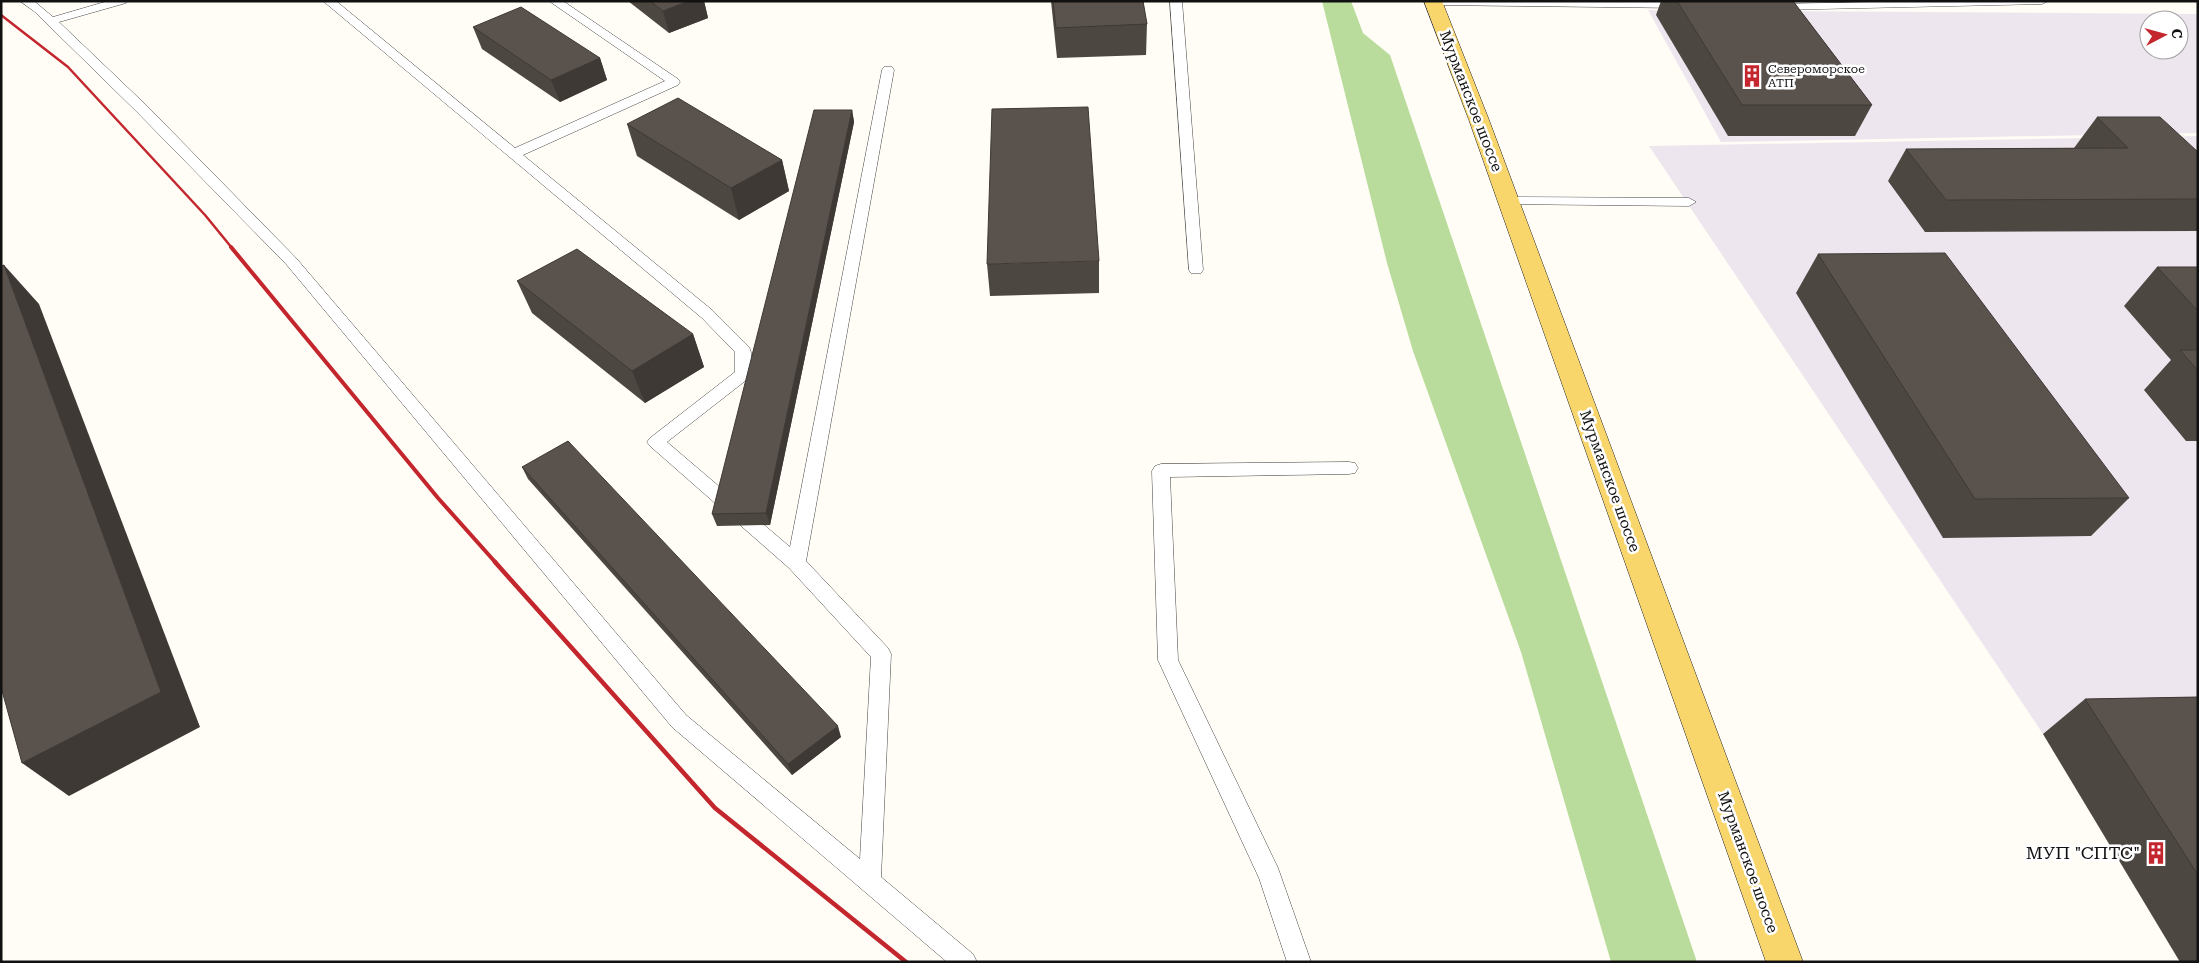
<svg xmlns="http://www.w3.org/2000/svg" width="2199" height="963" font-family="'Roboto Serif',serif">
  <rect width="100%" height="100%" fill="#fffdf5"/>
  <!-- industrial -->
  <g fill="#eee6ef" fill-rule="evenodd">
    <path d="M1648 10 2198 14V133L1721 142ZM2149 20H2179V50H2149Z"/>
    <path d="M2198 136V962H2180L2043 734 1649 146Z"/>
  </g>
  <!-- forest -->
  <path fill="#b9dc9c" d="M1322 1H1351L1363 33 1390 55 1697 962H1611L1521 652 1413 351 1387 263Z"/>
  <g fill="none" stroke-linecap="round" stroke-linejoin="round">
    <defs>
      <g id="lane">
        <path d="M20 1H34L53 17 108 1H128L126 3 59 22 147 106 296 258 686 715 860 859 871 657 789 568 650 446 647 442 650 438 735 372V352L702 318 323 1H336L515 148 665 81 549 1H563L678 79 680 82 678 85 523 155 712 310 749 347C753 354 753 371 749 378L667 442 790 547 882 70 884 67H892L894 70 806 561 888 648 891 654 881 877 973 954 977 962H947L672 727 286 264 137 112 35 12Z"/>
        <path d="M1170 1H1182L1203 270 1201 273H1191L1189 270Z"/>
        <path d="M1428 1 1683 2 1689 5 1683 8 1433 5 1429 4Z"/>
        <path d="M1921 1H2048L2042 4 1774 10 1768 7 1774 4Z"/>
        <path d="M1507 197 1689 198 1696 202 1689 206 1502 204 1500 201 1502 198Z"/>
        <path d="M1349 462 1355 463 1358 468 1355 473 1349 474 1170 477 1178 660 1278 868 1311 962H1287L1259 878 1158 660 1152 471 1155 466 1161 464Z"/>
      </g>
      <path id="primary" d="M1424 1H1442L1489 120 1803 962H1766L1469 120Z"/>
    </defs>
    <!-- lane casing -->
    <use href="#lane" stroke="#444" stroke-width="1"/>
    <!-- primary casing -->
    <use href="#primary" stroke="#222" stroke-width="1"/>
    <!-- lane -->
    <use href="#lane" fill="#fff" fill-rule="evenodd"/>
    <!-- primary -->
    <use href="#primary" fill="#f9d66b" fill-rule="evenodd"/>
    <!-- rail-far2 -->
    <path stroke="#c4262e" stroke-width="2.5" d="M1 15 68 67 205 215 232 248"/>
    <!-- rail-far1 -->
    <path stroke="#c4262e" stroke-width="4" d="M231 247 438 498 496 563"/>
    <!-- rail -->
    <path stroke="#c4262e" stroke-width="4.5" d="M495 562 715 808 906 962"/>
  </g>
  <!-- wall -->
  <g fill="#4d4742">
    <path d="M628 1H704L708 18 669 33Z"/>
    <path d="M1051 1H1143L1147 24 1146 55 1057 58Z"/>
    <path d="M1661 1H1793L1872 105 1855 136H1728L1656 15Z"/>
    <path d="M473 27 600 58 607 80 560 102 482 49Z"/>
    <path d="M852 110 854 122 770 525 717 526 712 514Z"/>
    <path d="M2097 117 2198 152V231L1925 232 1888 181 1906 149 2074 148Z"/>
    <path d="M627 124 782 160 789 191 739 220 637 156Z"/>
    <path d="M1818 254 2129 498 2091 536 1943 538 1796 293Z"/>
    <path d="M1099 261V293L990 296 987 264Z"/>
    <path d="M2157 267H2198V441H2186L2144 390 2171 360 2124 306Z"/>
    <path d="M517 281 693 334 704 367 645 403 532 313Z"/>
    <path d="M522 467 841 737 792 775 528 479Z"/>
    <path d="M2198 697V962H2180L2043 734 2085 699Z"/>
  </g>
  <!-- shaded-wall -->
  <g fill="#3f3936">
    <path d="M689 1H704L708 18 669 33 663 11Z"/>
    <path d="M600 58 607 80 560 102 551 80Z"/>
    <path d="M852 110 854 122 770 525 766 513Z"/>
    <path d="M782 160 789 191 739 220 731 188Z"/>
    <path d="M4 265 39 304 200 727 69 796 22 763Z"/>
    <path d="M693 334 704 367 645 403 632 371Z"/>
    <path d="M838 726 841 737 792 775 788 764Z"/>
  </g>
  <!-- building -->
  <g fill="#5a524d" stroke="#3f3936">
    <path d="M650 1H689L663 11Z"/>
    <path d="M1053 1H1143L1147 24 1056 28Z"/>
    <path d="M1677 1H1793L1872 105H1742Z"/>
    <path d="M521 7 600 58 551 80 473 27Z"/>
    <path d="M678 98 782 160 731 188 627 124Z"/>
    <path d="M1088 107 1099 261 987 264 992 109Z"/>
    <path d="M814 110H852L766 513 712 514Z"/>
    <path d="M2097 117H2160L2198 152V199L1946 200 1906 149 2128 148Z"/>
    <path d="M577 249 693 334 632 371 517 281Z"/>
    <path d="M1945 253 2129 498 1975 499 1818 254Z"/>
    <path d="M4 265 161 692 22 763 1 687V266Z"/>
    <path d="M2157 267H2198V311Z"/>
    <path d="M2180 350H2198V371Z"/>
    <path d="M568 441 838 726 788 764 522 467Z"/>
    <path d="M2198 697V875L2085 699Z"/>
  </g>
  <!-- icons -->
  <defs>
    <symbol id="building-bare" viewBox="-9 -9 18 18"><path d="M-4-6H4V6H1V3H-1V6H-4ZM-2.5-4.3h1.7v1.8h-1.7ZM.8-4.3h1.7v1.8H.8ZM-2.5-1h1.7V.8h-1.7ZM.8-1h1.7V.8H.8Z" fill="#c4262e" stroke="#fff" stroke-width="2.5" paint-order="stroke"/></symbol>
  </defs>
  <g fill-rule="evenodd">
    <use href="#building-bare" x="1736" y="60" width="32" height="32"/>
    <use href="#building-bare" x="2140" y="837" width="32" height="32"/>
  </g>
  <g text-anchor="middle" stroke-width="5" stroke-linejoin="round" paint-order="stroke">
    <!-- far-poi labels -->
    <g font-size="12" fill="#111" stroke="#fff" text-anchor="start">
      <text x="1768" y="73">Североморское<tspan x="1768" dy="14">АТП</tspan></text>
    </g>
    <!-- street labels -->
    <g font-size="15" fill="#111" stroke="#fff">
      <text transform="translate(1471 101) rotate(69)" y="5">Мурманское шоссе</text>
      <text transform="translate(1610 481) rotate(70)" y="5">Мурманское шоссе</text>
      <text transform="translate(1748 862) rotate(70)" y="5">Мурманское шоссе</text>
    </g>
    <!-- near-poi labels -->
    <g font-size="18" fill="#111" stroke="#fff" text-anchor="end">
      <text x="2140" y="859">МУП "СПТС"</text>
    </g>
  </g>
  <!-- border -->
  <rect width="2199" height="963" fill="none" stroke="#111111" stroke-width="5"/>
  <!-- north arrow -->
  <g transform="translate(2164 35) rotate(84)"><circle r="24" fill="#ffffff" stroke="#a0a0a0"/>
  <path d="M0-4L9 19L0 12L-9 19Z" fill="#c4262e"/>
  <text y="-8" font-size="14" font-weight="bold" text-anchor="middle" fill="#111111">С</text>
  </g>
</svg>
